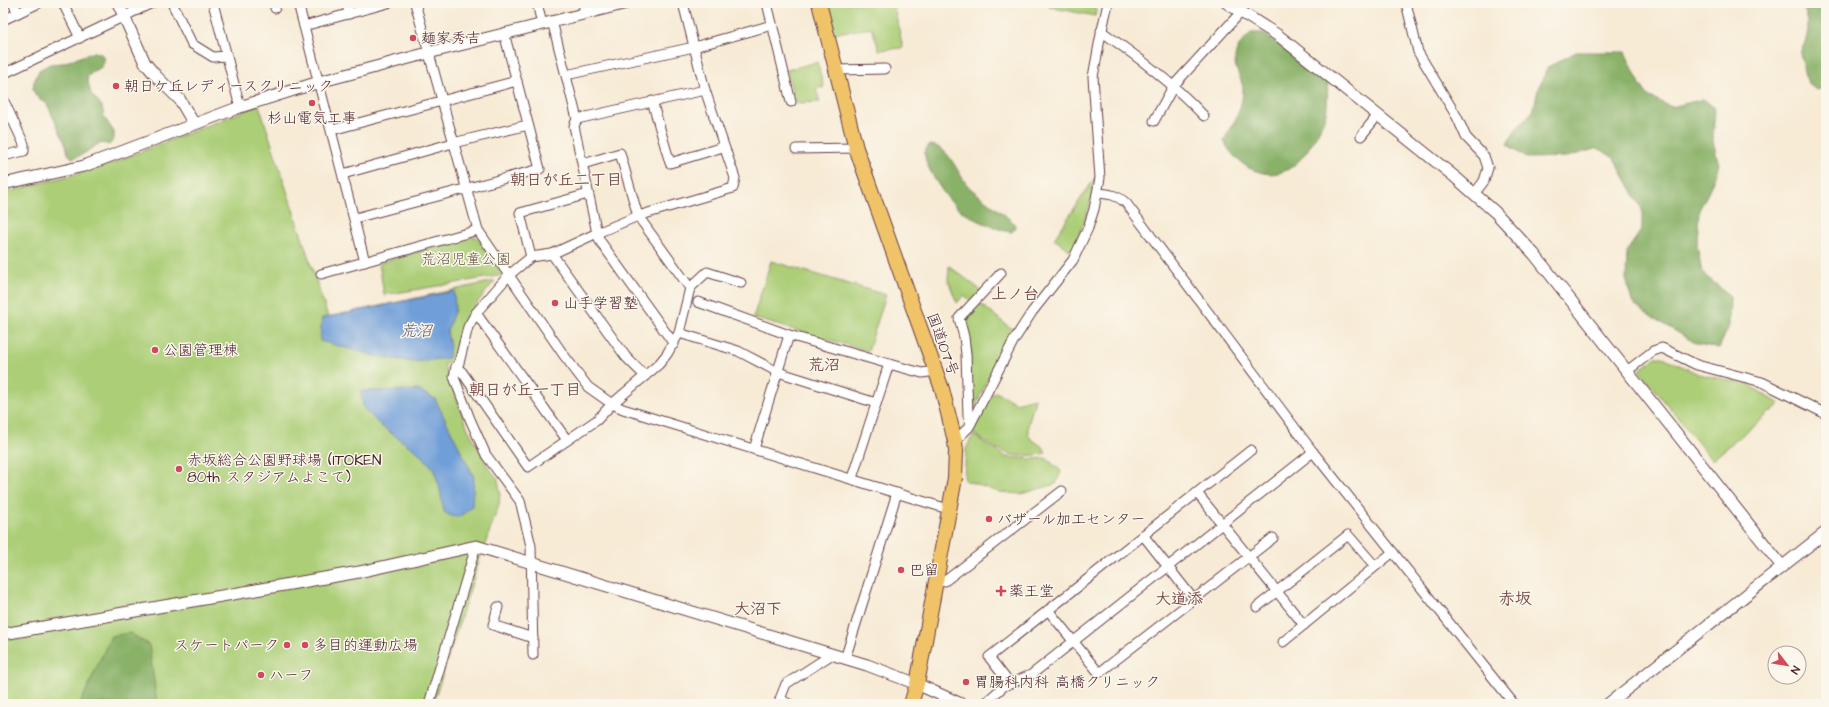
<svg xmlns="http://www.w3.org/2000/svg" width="1829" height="707" font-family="'Architects Daughter','Klee One',sans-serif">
  <rect width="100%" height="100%" fill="#fbf7ec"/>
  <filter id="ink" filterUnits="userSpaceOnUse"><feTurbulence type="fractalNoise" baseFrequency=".025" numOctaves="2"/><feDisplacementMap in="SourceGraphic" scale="8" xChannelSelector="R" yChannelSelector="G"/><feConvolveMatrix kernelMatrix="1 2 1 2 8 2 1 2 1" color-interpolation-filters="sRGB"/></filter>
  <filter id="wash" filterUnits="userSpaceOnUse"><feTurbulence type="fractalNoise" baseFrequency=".012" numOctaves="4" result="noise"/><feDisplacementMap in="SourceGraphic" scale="16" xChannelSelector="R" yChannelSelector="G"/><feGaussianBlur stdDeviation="0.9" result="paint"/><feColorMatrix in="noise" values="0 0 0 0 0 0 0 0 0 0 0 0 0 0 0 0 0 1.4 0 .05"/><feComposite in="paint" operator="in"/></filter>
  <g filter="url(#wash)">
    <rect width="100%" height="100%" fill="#f7ebd6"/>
    <!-- green -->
    <g fill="#acce77" stroke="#7b7651">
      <path d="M824 3H893L903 48 879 50 872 28 834 33Z"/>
      <path d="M1050 3H1097L1095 16 1049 7Z"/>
      <path d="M817 62 824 87 816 89 820 102 795 103 787 70Z"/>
      <path d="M259 105 328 317 495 281C471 308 459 327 453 363L444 364 468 429 489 468 498 479 500 493 499 505 478 564 433 704H3V193L102 167Z"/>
      <path d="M1096 176C1091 203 1084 227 1071 251L1054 239Z"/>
      <path d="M472 236 477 237 503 275 384 295 379 263Z"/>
      <path d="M771 261 886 295 868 351 753 318Z"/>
      <path d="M949 266 982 291 972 302 964 295 957 303 948 280Z"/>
      <path d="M978 302 1014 331 991 372 971 416 969 372 971 355 965 324 971 311Z"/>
      <path d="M1656 357H1663L1698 374 1747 384 1780 404 1712 460 1639 370Z"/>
      <path d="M996 392 1016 403 1034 398 1035 400 1028 425V434L1030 438 1044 448 1046 453C1010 461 1002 452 974 434L973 430 993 393Z"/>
      <path d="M973 435 1006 457 1031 459 1046 458 1061 471 1056 484 1021 494 999 492 964 480 966 449Z"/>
    </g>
    <!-- forest -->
    <g fill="#89b168" stroke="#6a684a">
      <path d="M1800 3H1826V87L1817 90 1808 84 1800 53C1809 37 1812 19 1800 3Z"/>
      <path d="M1251 33H1263L1328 82C1327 92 1328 104 1326 113 1324 122 1319 130 1315 138 1300 164 1283 183 1251 169 1241 164 1227 151 1224 140 1233 125 1242 110 1243 91 1243 83 1240 78 1237 71 1231 54 1239 44 1251 33Z"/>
      <path d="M94 52 100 53 103 56C108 70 93 68 87 78L91 94 102 106 104 117 114 132V139L109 145C95 138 89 156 72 158L68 154 66 145 47 104 36 96 33 89 34 82 39 70 50 64 63 63Z"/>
      <path d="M1576 52H1625L1640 84 1648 96 1672 107 1703 99 1715 108 1713 141 1719 165 1708 193 1699 210 1697 244 1702 273 1730 296 1729 326 1719 348 1697 344 1642 311 1632 302 1626 279 1627 251 1642 229V209L1614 158 1598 148 1567 157 1526 158 1507 144 1516 129 1533 111 1539 86 1548 67Z"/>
      <path d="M929 145C950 145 957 175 970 188 984 200 1000 210 1014 223L1015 227 1012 232C998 231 963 215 953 204 944 195 926 168 925 156 924 152 926 148 929 145Z"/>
      <path d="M130 633 149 645 157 704H80L111 636Z"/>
    </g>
    <!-- water -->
    <g fill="#709ed8" stroke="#5d5e82">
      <path d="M454 291 455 309 447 331 450 347 449 358 414 362 376 356 320 341 322 318Z"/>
      <path d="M418 390 435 399 474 477 472 506C461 516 458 521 444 512L439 485 433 468 419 453 380 425 364 409 360 391Z"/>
    </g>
  </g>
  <g filter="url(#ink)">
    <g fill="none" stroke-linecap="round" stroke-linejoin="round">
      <defs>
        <g id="minor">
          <path d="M13 3 18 13"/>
          <path d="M63 3 80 38"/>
          <path d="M172 3 192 44 213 57 227 56"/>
          <path d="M213 3 240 107"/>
          <path d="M298 3 365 262"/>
          <path d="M347 3 349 14"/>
          <path d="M415 3 478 230 563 354 588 387 612 404 623 409 948 509"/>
          <path d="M537 3 542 24"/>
          <path d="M583 3 585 14"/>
          <path d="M767 3 791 102"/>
          <path d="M1406 3 1418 52 1457 117 1466 137 1484 156 1488 168 1484 181 1475 193"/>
          <path d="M275 8V3"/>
          <path d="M3 20 39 3"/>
          <path d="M552 21 577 119 574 126 597 233 600 241 674 344"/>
          <path d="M304 26 388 3"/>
          <path d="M1101 31C1138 57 1173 83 1204 116"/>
          <path d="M836 70 885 69"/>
          <path d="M3 74 152 3"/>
          <path d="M566 75 694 47 772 25"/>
          <path d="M3 99 24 144V151L3 156"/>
          <path d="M652 101 670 163 723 147"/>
          <path d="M577 119 705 90"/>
          <path d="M1154 121 1174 85 1242 11"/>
          <path d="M332 130 517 81"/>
          <path d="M1361 136 1378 115"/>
          <path d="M796 149 856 148"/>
          <path d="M583 164 620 153 638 216 690 288"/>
          <path d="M343 174 453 143 528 125"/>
          <path d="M1098 193C1110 194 1117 195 1126 203L1313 452 1514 704"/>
          <path d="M355 218 540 169 504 33"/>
          <path d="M552 254 626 357 645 376"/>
          <path d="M531 257 520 213 588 194"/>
          <path d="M321 274 478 230"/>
          <path d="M698 302 789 335 889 364 852 478"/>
          <path d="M476 313 567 440"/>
          <path d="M679 333 738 351 778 372 876 403"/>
          <path d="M889 364 922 373 935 371"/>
          <path d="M456 367 462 372 528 467 597 420 612 404 659 364 667 354 679 333 690 288 707 272 741 283"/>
          <path d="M1627 371 1653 351 1662 348 1697 365 1762 382 1826 414"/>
          <path d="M971 423 968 416 966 354 964 337 959 318 1001 273"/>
          <path d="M955 441 969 427 1014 340 1032 312 1073 260 1088 228 1094 209 1100 178 1093 77 1100 39 1108 3"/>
          <path d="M754 449 789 335"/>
          <path d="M1197 493 1304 625"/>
          <path d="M1143 535 1194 600"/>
          <path d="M937 583 945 581 1062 491"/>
          <path d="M498 607 493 625 533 638"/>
          <path d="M1257 607 1348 535 1375 566"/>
          <path d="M1048 610 1099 673 1273 538"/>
          <path d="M1283 642 1393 552"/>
          <path d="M533 655 531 546 526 525 520 501 486 455 470 419 454 377 456 367 459 363 468 327 476 313 509 275 531 257 552 254 597 233 638 216 733 188 735 178 705 90 683 3"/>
          <path d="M845 659 897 493"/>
          <path d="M1010 684 989 657 1251 450"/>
          <path d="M429 704 476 546"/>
          <path d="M789 704 780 699 786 684 831 655"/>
          <path d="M984 704 1004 686 1031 675 1313 452"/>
        </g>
        <g id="tertiary">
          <path d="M118 3 145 63 157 77 180 100 194 124"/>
          <path d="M1227 3 1279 36 1455 177 1495 212 1534 254 1781 565"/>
          <path d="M3 184 84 166 240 107 319 82 428 53 627 3"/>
          <path d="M3 634 359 572 476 546 867 665 917 684 961 704"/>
          <path d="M1608 704 1826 532"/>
        </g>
        <path id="trunk" d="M819 3 856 148 942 389 955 441 956 451 955 478 917 684 911 704"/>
      </defs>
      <!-- minor casing -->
      <use href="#minor" stroke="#643e45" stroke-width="11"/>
      <!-- tertiary casing -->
      <use href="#tertiary" stroke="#643e45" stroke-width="13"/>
      <!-- trunk casing -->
      <use href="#trunk" stroke="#643e45" stroke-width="16"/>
      <!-- minor -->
      <use href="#minor" stroke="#fff" stroke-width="9"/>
      <!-- tertiary -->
      <use href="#tertiary" stroke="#fff" stroke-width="11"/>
      <!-- trunk -->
      <use href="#trunk" stroke="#f1c369" stroke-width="14"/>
    </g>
  </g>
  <!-- markers -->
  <g fill="#d1495b" stroke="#fbf7ec" stroke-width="1.5">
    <circle cx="413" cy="38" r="4"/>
    <circle cx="116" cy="86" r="4"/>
    <circle cx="312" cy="103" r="4"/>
    <circle cx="555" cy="303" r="4"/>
    <circle cx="155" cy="350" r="4"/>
    <circle cx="179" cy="469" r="4"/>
    <circle cx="989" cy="519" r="4"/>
    <circle cx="901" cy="570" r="4"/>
    <path d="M999 585h4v4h4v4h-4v4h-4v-4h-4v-4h4z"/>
    <circle cx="287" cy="645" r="4"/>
    <circle cx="305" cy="645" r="4"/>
    <circle cx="261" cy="675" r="4"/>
    <circle cx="966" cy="682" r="4"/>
  </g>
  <g text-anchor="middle" stroke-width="3" stroke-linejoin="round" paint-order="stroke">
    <!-- poi labels -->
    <g font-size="15" fill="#4a1f2b" stroke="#fbf7ec" text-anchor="start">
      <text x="421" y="43">麺家秀吉</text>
      <text x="124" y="91">朝日ケ丘レディースクリニック</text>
      <text x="312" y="123" text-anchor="middle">杉山電気工事</text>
      <text x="563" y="308">山手学習塾</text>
      <text x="163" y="355">公園管理棟</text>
      <text x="187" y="465">赤坂総合公園野球場 (ITOKEN<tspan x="187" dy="17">80th スタジアムよこて)</tspan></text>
      <text x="997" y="524">バザール加工センター</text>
      <text x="909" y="575">巴留</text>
      <text x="1009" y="596">薬王堂</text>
      <text x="279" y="650" text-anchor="end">スケートパーク</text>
      <text x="313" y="650">多目的運動広場</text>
      <text x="269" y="680">ハーフ</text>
      <text x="974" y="687">胃腸科内科 高橋クリニック</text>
    </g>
    <!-- park labels -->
    <g font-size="15" fill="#675442" stroke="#fbf7ec">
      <text x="466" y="264">荒沼児童公園</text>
    </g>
    <!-- street labels -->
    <g font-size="15" fill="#4a1f2b" stroke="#fbf7ec">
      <text transform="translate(943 344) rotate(70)" y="5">国道107号</text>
    </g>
    <!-- neighbourhood labels -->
    <g font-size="16" font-weight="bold" fill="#7a4e4d" stroke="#fbf7ec">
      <text x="566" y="185">朝日が丘二丁目</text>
      <text x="1015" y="299">上ノ台</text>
      <text x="824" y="370">荒沼</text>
      <text x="525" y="395">朝日が丘一丁目</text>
      <text x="1179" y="604">大道添</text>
      <text x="758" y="614">大沼下</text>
    </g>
    <!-- water labels -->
    <g font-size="16" font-style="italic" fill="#595270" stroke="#fbf7ec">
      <text x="416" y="336">荒沼</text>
    </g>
    <!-- quarter labels -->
    <g font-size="17" font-weight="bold" fill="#7a4e4d" stroke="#fbf7ec">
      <text x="1515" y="604">赤坂</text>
    </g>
  </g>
  <!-- margin -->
  <rect width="1829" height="707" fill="none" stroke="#fbf7ec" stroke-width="16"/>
  <!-- north arrow -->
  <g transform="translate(1787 665) rotate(121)"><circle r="19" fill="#fbf7ec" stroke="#b4a19f"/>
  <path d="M0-3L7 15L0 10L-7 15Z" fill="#d1495b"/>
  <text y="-6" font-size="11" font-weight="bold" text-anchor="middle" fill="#4a1f2b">N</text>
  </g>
</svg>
